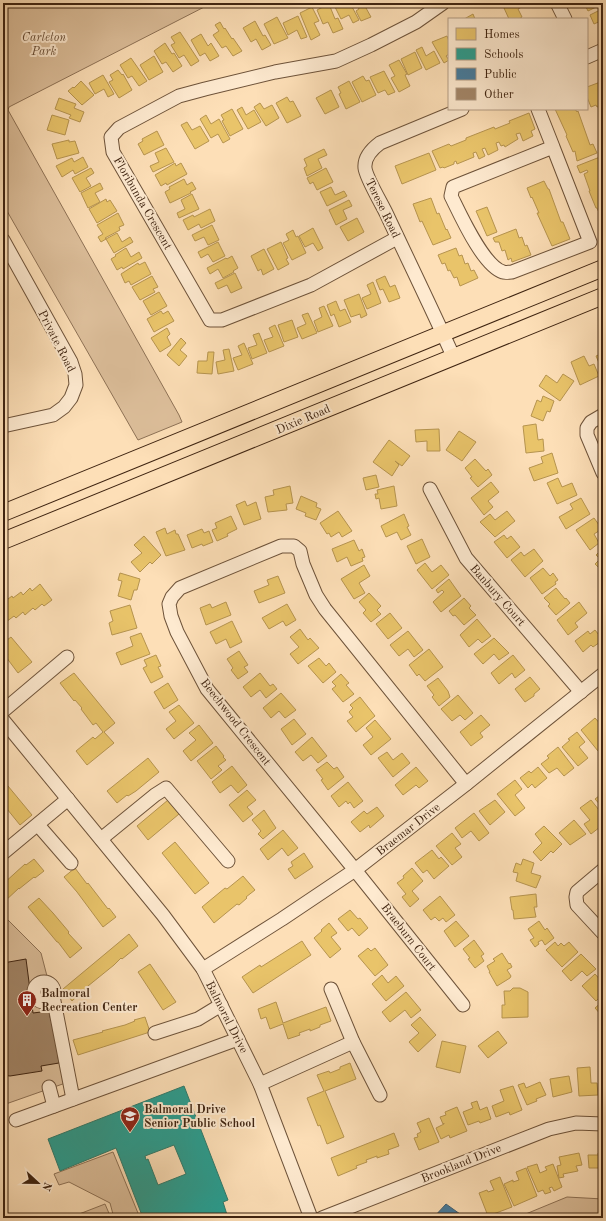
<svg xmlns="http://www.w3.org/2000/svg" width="606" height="1221" font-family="'Old Standard TT',serif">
  <rect width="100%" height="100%" fill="#fddfb7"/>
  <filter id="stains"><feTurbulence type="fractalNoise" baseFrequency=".005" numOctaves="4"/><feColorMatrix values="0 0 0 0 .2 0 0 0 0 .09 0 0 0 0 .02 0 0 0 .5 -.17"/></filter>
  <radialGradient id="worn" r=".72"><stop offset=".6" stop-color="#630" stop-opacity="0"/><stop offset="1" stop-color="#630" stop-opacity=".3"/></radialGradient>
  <!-- green -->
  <g fill="#ddbf9b" stroke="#8e7256">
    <path d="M3 3H212L9 107 8 110 179 415 182 422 138 440 3 204Z"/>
    <path d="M3 915 41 953 74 1080 3 1105Z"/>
    <path d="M113 1152 140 1218H114L110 1203 69 1182 59 1185 54 1174Z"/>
    <path d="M567 1197 603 1199V1218H516Z"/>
    <path d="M105 1204 111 1218H73L74 1216Z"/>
  </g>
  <!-- homes -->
  <g fill="#e9c46a" stroke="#b6944f">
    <path d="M344 3H350L359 20 353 23 349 15 341 19 335 7Z"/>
    <path d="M356 3H370L371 5 366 8 371 17 361 21 356 11 359 9Z"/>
    <path d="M514 3H527V4L518 9 522 17 519 19H509L504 8Z"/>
    <path d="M584 3H597L598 6 588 11Z"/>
    <path d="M329 4 335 19 338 18 343 29 333 33 328 22 323 24 317 10Z"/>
    <path d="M312 7 319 21 314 23 320 35 311 40 300 13Z"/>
    <path d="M600 10 602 13 603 12V20L594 24 590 15Z"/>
    <path d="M473 14 475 19H464L466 18Z"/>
    <path d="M298 16 307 37 301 39 297 30 288 35 283 23Z"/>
    <path d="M277 17 288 38 274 44 264 24Z"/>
    <path d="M255 21 263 36 265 35 271 45 262 50 256 39 251 42 243 28Z"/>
    <path d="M220 22 224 29 225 28 232 39 233 38 242 51 233 56 226 46 222 48 213 35 219 31 215 25Z"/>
    <path d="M180 32 199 61 191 66 184 55 179 58 171 45 175 43 171 37Z"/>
    <path d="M201 34 208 46 211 43 219 56 210 61 205 53 200 56 191 40Z"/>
    <path d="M447 36 449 41V54L446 56 449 60 444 63 432 42Z"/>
    <path d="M165 43 172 54 174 53 182 66 173 72 166 62 162 64 154 51Z"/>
    <path d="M422 47 426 56 434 51 440 63 426 70 416 50Z"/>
    <path d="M415 52 422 68 408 75 401 59Z"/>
    <path d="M154 56 163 72 149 80 140 65Z"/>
    <path d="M131 58 147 81 139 86 132 76 128 78 120 65Z"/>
    <path d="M399 60 407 74 405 75 410 86 399 92 391 78 395 76 389 65Z"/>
    <path d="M118 70 122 75 123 74 132 90 119 98 109 82 113 80 110 75Z"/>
    <path d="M384 71 395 92 388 95 385 90 378 93 370 77Z"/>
    <path d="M103 75 114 94 108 97 104 89 95 94 89 83Z"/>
    <path d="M363 76 366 81 369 80 376 95 362 102 352 82Z"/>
    <path d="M81 81 94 95 82 105 68 91 73 87 74 88Z"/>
    <path d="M349 81 360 102 346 109 339 94 341 93 338 87Z"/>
    <path d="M603 81V105L597 107 596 105 591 107 587 97V87Z"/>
    <path d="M331 90 339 107 325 114 316 98Z"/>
    <path d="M287 97 290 102 293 101 301 116 287 123 276 103Z"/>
    <path d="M59 98 76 104 74 108 84 112 80 122 69 118 71 115 55 109Z"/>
    <path d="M260 103 264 109 272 105 279 118 266 126 254 107Z"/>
    <path d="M242 107 246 115 254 110 261 122 248 129 237 110Z"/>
    <path d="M232 109 243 129 230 136 222 121 224 120 221 115Z"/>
    <path d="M555 109H575L577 112 578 111 590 145 593 144 597 153 577 161 575 151 573 152 566 136 567 135Z"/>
    <path d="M529 113 535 129 531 131 533 136 523 141 520 133 516 134 518 139 505 147 504 145 501 146 499 142 496 143 498 150 488 155 485 148 482 149 485 156 479 159 476 152 473 153 474 157 457 164 456 161 454 162V164L444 168 443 167 440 168 432 151 449 144 451 146 466 140V138L494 127 495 129 510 123 509 121Z"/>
    <path d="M52 115 69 120 65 135 47 130Z"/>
    <path d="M206 115 211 124 219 119 230 139 223 143 218 134 211 138 200 119Z"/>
    <path d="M187 122 192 130 200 126 209 141 195 149 181 125Z"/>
    <path d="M157 131 164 145 144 155 138 144 143 141 142 139Z"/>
    <path d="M69 140V142L75 141 79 153 57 159 52 144Z"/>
    <path d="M166 148 174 162 153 172 150 166 159 162 155 153Z"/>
    <path d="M324 149 327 155 318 159 322 168 307 176 304 168 307 166 304 159Z"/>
    <path d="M429 153 436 170 402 184 395 166Z"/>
    <path d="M83 157 88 167 75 174 73 170 62 177 56 166 72 158 74 162Z"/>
    <path d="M600 157 603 165V222L597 208H596L589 191H590L584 174 588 172 587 170 580 173 577 166Z"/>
    <path d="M175 163 176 166 181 163 187 174 167 185 166 183 161 186 155 175Z"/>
    <path d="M91 168 94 173 86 178 91 186 80 192 72 178Z"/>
    <path d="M326 168 333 182 317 190 313 182 310 184 307 178Z"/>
    <path d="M184 179 187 185 192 182 196 189 190 192 191 193 170 203 165 192 170 189 169 187Z"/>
    <path d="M544 181 548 189H549L561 222H563L570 239 552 246 537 213H539L532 197 531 198 527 188Z"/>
    <path d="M100 183 103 189 95 193 100 202 88 208 81 193Z"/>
    <path d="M331 187 335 195 344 191 347 196 327 206 320 192Z"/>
    <path d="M192 194 199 209 179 218 177 213 185 209 181 200Z"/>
    <path d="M431 198 437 214 439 213 446 230 447 229 451 238 433 245 422 221 420 222 413 204Z"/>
    <path d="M106 199 107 202 110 200 117 211 97 223 89 209Z"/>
    <path d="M349 200 352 206 343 210 347 219 336 225 329 210Z"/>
    <path d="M487 207 497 232 487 236 476 211Z"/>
    <path d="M210 209 215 221 201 228 199 224 188 230 183 220 193 215 194 217Z"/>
    <path d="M118 213 124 225 119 227 120 230 105 238 106 239 101 242 98 237 103 234 97 225Z"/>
    <path d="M357 218 364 232 348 241 340 227Z"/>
    <path d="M212 225 219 240 208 245 204 237 195 241 192 235Z"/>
    <path d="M313 228 323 248 318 251 313 243 305 247 299 236Z"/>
    <path d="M516 229 519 238 522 237 525 246 527 245 531 255 512 262 511 258 508 260 505 250 502 251 499 242H495L493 238Z"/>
    <path d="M293 230 296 237 298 236 306 253 292 260 283 243 289 240 286 234Z"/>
    <path d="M117 233 122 242 130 237 133 242 114 253 106 239Z"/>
    <path d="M218 242 225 256 213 262 208 254 201 258 198 252Z"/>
    <path d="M281 242 288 258 286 259 289 264 278 270 267 249Z"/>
    <path d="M126 248 131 257 139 252 142 258 123 269 122 267 117 270 111 259 116 256 115 255Z"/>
    <path d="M456 248 459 256 462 255 465 264 468 263 471 271 474 270 478 278 460 286 457 277 454 278 450 270 448 271 445 263 442 264 438 255Z"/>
    <path d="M264 249 274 269 263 275 261 269 258 271 251 256Z"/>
    <path d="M232 256 238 268 233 271 234 272 223 278 218 269 210 274 207 268 226 258 227 259Z"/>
    <path d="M145 262 151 274 131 285 129 281 125 283 121 274 138 263 139 265Z"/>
    <path d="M235 273 242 288 231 293 227 285 218 289 215 283Z"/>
    <path d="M152 276 158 287 153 289 155 292 140 300 132 287Z"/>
    <path d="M385 276 390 287 395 285 400 298 389 302 383 289 380 290 376 280Z"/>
    <path d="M373 282 381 303 367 309 362 298 371 294 367 285Z"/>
    <path d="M159 292 167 306 151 315 143 301Z"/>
    <path d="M359 294 367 315 361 318 360 314 351 317 344 300Z"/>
    <path d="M336 301 340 311 345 309 351 322 339 327 334 314 331 316 327 305Z"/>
    <path d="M324 306 333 326 318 332 314 321 322 317 319 308Z"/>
    <path d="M161 311 163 314 168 311 174 321 154 332 147 319Z"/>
    <path d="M308 313 317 333 302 339 297 328 306 324 302 315Z"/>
    <path d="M292 320 298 337 284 342 278 325Z"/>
    <path d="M275 325 284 346 269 352 264 340 273 337 269 328Z"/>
    <path d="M167 328 170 334 167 337 171 345 160 352 151 338Z"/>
    <path d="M259 333 267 353 252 359 248 348 257 345 253 335Z"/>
    <path d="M181 338 186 343 180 350 187 356 179 366 167 355Z"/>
    <path d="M244 343 253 364 238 370 233 358 242 355 238 346Z"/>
    <path d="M229 349 234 371 218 374 216 362 225 360 223 350Z"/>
    <path d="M208 352H214L212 374 197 373 198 361H207Z"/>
    <path d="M603 353V372L596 356Z"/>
    <path d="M584 356 589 366 594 364 599 376 580 385 571 362Z"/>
    <path d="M563 374 574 381 560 401 539 386 546 375 557 383Z"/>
    <path d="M543 396 554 401 550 412 547 411 543 421 531 416 537 400 541 402Z"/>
    <path d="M536 424 538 440 543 439 544 451 526 453 523 426Z"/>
    <path d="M439 429 440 451H427V441L416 442 415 430Z"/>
    <path d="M459 431 476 442 462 461 446 450Z"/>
    <path d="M389 440 410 456 402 466 395 461 399 465 392 476 373 462Z"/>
    <path d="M552 453 558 473 534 481 529 468 543 463 541 457Z"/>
    <path d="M475 459 486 471 488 469 492 475 478 487 470 478 472 477 465 468Z"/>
    <path d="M376 475 379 487 366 490 363 478Z"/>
    <path d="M558 478 562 487 572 483 577 495 557 504 547 483Z"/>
    <path d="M491 482 499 492 488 501 493 507 484 515 471 498Z"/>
    <path d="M290 486 293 503 286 504 287 510 268 512 265 497 274 495 273 490Z"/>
    <path d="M394 486 397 506 381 509 379 498 376 499 375 494H378L377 490Z"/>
    <path d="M301 496 317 503 316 507 321 509 316 520 305 516 306 513 296 509Z"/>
    <path d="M581 498 590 514 566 529 559 517 573 509 570 504Z"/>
    <path d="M245 501 247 506 256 502 261 519 244 525 236 505Z"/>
    <path d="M338 511 352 531 342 537 339 532 331 537 329 533 327 534 320 523Z"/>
    <path d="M507 511 515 521 495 537 480 522 490 514 495 520Z"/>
    <path d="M404 514 409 526 407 527 411 535 401 540 397 532 386 537 381 526Z"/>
    <path d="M231 516 237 529 227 534 228 536 217 541 212 530 217 528 215 523Z"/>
    <path d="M594 518 602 529 594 534 599 543 590 550 576 530Z"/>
    <path d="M165 528 167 534 175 530 176 534H178L185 550 166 556 156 532Z"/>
    <path d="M202 529 204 533 209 531 213 542 203 546 202 544 192 548 187 535Z"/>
    <path d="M504 535 507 539 511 536 520 547 507 558 494 542Z"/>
    <path d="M144 536 161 555 152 564 150 562 140 572 131 562 142 553 134 545Z"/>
    <path d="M422 539 430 557 416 564 407 546Z"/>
    <path d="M354 540 359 551 362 549 365 557 362 558 363 561 351 566 347 557 337 562 332 549Z"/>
    <path d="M603 546V572L595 564 600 559 596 555 602 549 601 548Z"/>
    <path d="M534 549 543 561 525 577 511 560 521 552 524 556Z"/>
    <path d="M425 563 432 572 441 565 449 575 432 589 417 570Z"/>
    <path d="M364 565 370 576 359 583 365 593 354 599 341 579Z"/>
    <path d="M543 568 550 576 553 573 558 580 555 582 556 584 542 594 530 578Z"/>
    <path d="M120 573 140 579 137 590H134L131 600 118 596 122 581 118 580Z"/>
    <path d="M278 576 285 593 259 603 254 591 269 585 267 580Z"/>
    <path d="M449 579 461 596 441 612 433 602 444 592 442 590 438 593 436 590Z"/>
    <path d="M40 584 52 600 44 606 42 604 35 610 33 608 25 615 23 612 16 618 14 616 6 622 5 620 3 621V601L4 602 12 596 13 598 21 592 23 595 30 588 32 591Z"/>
    <path d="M556 588 565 599 566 598 570 603 556 615 548 606 550 604 544 598Z"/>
    <path d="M369 593 381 606 377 610 381 614 371 622 363 613 366 610 359 602Z"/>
    <path d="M464 598 471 606 469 608 476 615 464 625 455 615 453 616 449 611Z"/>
    <path d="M226 602 231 615 206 625 200 608 210 604 212 608Z"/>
    <path d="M579 602 587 613 575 623 578 627 568 635 557 620Z"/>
    <path d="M287 604 296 620 286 626 283 621 269 629 262 618Z"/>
    <path d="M130 605 137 628 112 635 109 623 113 621 110 611Z"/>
    <path d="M390 613 402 628 388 639 376 624Z"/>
    <path d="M477 619 491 636 482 643 478 639 469 647 460 635Z"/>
    <path d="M232 621 242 642 230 648 226 639 216 644 210 632Z"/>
    <path d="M300 629 308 640 310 638 319 648 298 664 290 654 299 647 290 637Z"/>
    <path d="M595 630 603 640 593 647 591 645 583 652 575 641 588 631 590 634Z"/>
    <path d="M408 631 423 650 414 657 408 649 399 656 390 645Z"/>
    <path d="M141 633 150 654 121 665 116 653 133 646 130 637Z"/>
    <path d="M11 637 32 662 18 673 6 657 8 655 3 648V643Z"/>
    <path d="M494 638 509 653 499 660 494 654 483 664 474 654Z"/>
    <path d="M429 649 443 667 425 681 419 674 417 676 409 665Z"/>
    <path d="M239 651 248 665 244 667 248 672 238 679 231 670 233 668 227 659Z"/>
    <path d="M156 655 161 666 158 667 163 677 151 683 143 668 147 666 144 660Z"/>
    <path d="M513 655 525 670 515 678 512 673 499 684 491 673Z"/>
    <path d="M319 658 326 666 329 663 336 672 323 683 308 666Z"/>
    <path d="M74 673 115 723 104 732 114 743 87 765 76 751 93 737 95 739 103 732 96 723 93 725 81 709 82 708 75 700 74 701 60 683Z"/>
    <path d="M260 673 270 686 273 684 277 689 266 698 260 690 251 697 243 687Z"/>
    <path d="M341 674 349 683 346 685 354 694 343 702 332 689 336 686 332 682Z"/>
    <path d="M530 677 540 689 534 694V696L525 702 515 689Z"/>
    <path d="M438 678 448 691 450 697 439 706 432 697 434 695 427 686Z"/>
    <path d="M168 683 178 700 164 709 154 692Z"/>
    <path d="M281 693 296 710 285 718 279 711 271 718 263 708Z"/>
    <path d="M458 695 473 713 465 720 460 715 452 721 441 709Z"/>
    <path d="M360 697 375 716 356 732 347 721 353 717 349 712 353 708 350 705Z"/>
    <path d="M179 705 194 723 174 739 166 729 176 721 169 712Z"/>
    <path d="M481 715 490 725 480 733 483 737 471 746 460 732Z"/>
    <path d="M595 718 603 727 598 731 603 737V748L598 751 581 730Z"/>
    <path d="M294 719 306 734 292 745 281 729Z"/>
    <path d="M375 720 391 739 371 755 363 745 373 737 366 728Z"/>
    <path d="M199 725 213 743 191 761 183 751 196 740 189 733Z"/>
    <path d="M577 732 585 742 579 747 588 758 578 766 562 747 570 740 568 739Z"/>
    <path d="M312 737 327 756 318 763 311 755 303 761 295 752Z"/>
    <path d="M216 746 224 756 223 757 226 760 218 766 222 770 211 779 197 761Z"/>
    <path d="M558 747 574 768 564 776 557 768 549 773 541 764 549 758 547 756Z"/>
    <path d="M387 752 393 760 402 753 410 763 393 777 378 758Z"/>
    <path d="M148 758 159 772 136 791 128 796 127 795 117 803 107 791Z"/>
    <path d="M327 762 334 769 337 767 344 777 328 790 321 780 323 779 316 770Z"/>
    <path d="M232 766 247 785 238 793 231 785 220 793 212 782Z"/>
    <path d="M416 767 428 781 419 788 416 785 403 795 395 785Z"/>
    <path d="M538 767 547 778 535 788 532 784 528 788 520 778 529 771 531 773Z"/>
    <path d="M3 780 32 815 20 825 3 804Z"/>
    <path d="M515 780 522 789 515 795 525 808 515 816 497 794Z"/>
    <path d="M348 782 363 801 354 808 350 802 348 804 346 801 339 807 331 796Z"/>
    <path d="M247 790 256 800 247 807 253 814 243 822 229 805Z"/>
    <path d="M603 793V808L595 799Z"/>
    <path d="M168 800 179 814 148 840 137 826Z"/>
    <path d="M495 800 505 812 490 825 479 811Z"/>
    <path d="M591 800 603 815V823L599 826 600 827 591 834 584 824 590 820 580 808Z"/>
    <path d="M377 807 384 816 370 828 369 825 360 832 351 822 364 811 367 814Z"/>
    <path d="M264 810 276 828 263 839 258 834 261 831 252 820Z"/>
    <path d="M474 813 489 833 479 841 471 831 462 838 455 828Z"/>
    <path d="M574 820 586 834 570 845 559 833Z"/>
    <path d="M544 826 562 844 553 853 551 851 541 861 533 852 542 843 535 834Z"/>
    <path d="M283 830 298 848 288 856 282 848 268 860 260 849Z"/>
    <path d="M452 833 461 844 455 848 462 857 452 865 436 846Z"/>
    <path d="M175 842 209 883 195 894 162 853Z"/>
    <path d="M432 850 439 859 441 857 449 866 434 879 427 870 423 873 415 863Z"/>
    <path d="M304 853 313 867 295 879 288 869 293 866 291 862Z"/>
    <path d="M34 859 44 871 35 878 34 877 19 889V888L4 902 3 884 25 864 26 865Z"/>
    <path d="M523 859 534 863 531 873 541 876 536 888 516 881 518 873 513 872 516 863 521 865Z"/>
    <path d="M75 868 87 884 88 883 108 909 109 908 116 917 103 927 77 892 64 877Z"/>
    <path d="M412 868 423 881 412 891 419 899 410 907 402 897 406 894 397 883 404 878 403 876Z"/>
    <path d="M243 876 255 890 246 897 247 898 239 905 237 904 214 923 202 907 225 888 227 889Z"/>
    <path d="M536 894 537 907H534L536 917 514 919 513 910H512L510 897Z"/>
    <path d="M440 896 455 915 446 922 443 918 439 921 435 917 431 920 423 910Z"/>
    <path d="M39 898 53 913 69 932 68 933 82 948 70 958 58 942H57L28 907Z"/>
    <path d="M350 910 358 919 360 918 368 928 359 936 352 928 348 931 338 919Z"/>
    <path d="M456 921 469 936 455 947 444 931Z"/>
    <path d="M539 921 545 930 547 928 554 938 545 945 542 940 538 942 539 944 535 947 530 940 534 938 528 929Z"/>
    <path d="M329 923 337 933 331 937 341 949 330 958 314 938 322 931 321 930Z"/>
    <path d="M129 934 138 946 122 959 121 958 114 965 88 986 72 1001 63 989Z"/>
    <path d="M474 940 484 954 481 956 484 961 475 968 468 959 470 958 463 949Z"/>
    <path d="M302 941 311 955 253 993 242 977 260 965 261 967Z"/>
    <path d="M555 942 558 946 561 943 564 946 569 942 578 952 562 967 546 950Z"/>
    <path d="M368 948 371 951 375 948 388 965 375 976 358 956Z"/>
    <path d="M502 953 509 964 510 963 512 967 507 970 511 976 510 978 497 986 489 972H490L487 966 495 961 493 959Z"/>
    <path d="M581 954 596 969 587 976 582 971 571 981 562 971Z"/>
    <path d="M150 964 176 1002 163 1010 138 972Z"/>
    <path d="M595 974 603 983V994L596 1001 582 986Z"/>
    <path d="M382 975 388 983 396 976 404 986 386 1001 372 984Z"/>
    <path d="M513 988H520L528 992V1017L502 1018V1005H505L504 991H510Z"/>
    <path d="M406 992 421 1010 411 1018 405 1010 390 1022 382 1012Z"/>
    <path d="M603 1001V1017L595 1008Z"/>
    <path d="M276 1002 283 1023 326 1007 331 1021 320 1025V1027L310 1031V1029L299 1033 300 1035 288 1039 283 1024 270 1029 266 1017 261 1019 258 1009Z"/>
    <path d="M145 1017 150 1032 78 1055 73 1040 103 1032 102 1031 125 1025 135 1021 134 1020Z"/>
    <path d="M420 1017 436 1035 418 1052 409 1042 419 1033 411 1025Z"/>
    <path d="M498 1031 507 1043 488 1058 478 1046Z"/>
    <path d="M442 1041 466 1046 460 1073 436 1067Z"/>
    <path d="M350 1063 356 1079 325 1091 344 1137 327 1144 320 1125 318 1126 307 1098 324 1091 317 1075 329 1071 330 1073 340 1069V1067Z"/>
    <path d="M590 1067 591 1083H597L598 1095 579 1096 577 1068Z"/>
    <path d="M569 1076 572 1092 553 1097 550 1079Z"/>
    <path d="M540 1082 546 1095 536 1099 537 1101 527 1105 518 1085 524 1083 526 1088Z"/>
    <path d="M513 1086 522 1110 510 1115 509 1112 496 1117 492 1106 504 1101 500 1090Z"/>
    <path d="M477 1101 480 1110 487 1107 491 1119 480 1123 479 1121 468 1125 463 1112 473 1108 471 1103Z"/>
    <path d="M457 1107 467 1131 450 1138 449 1135 441 1139 436 1128 444 1124V1123L443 1124 440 1117 446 1115 445 1112Z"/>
    <path d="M429 1118 439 1142 419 1150 414 1138 418 1137 417 1134 421 1132 417 1123Z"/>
    <path d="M394 1133 399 1146 388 1150 389 1154 377 1158V1156L366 1160 367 1162 356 1166 357 1168 338 1176 331 1158Z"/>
    <path d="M603 1152V1177H602L601 1168H589L588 1155H598V1153Z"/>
    <path d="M579 1153 582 1165 576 1166 578 1171 563 1174 564 1177 559 1178 557 1166 561 1165 559 1157Z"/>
    <path d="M537 1164 540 1173 547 1170 545 1167 553 1164 562 1187 554 1191 552 1187 549 1188 551 1192 545 1194 543 1190 538 1192 527 1167Z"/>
    <path d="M526 1168 537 1196 514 1206 504 1184 513 1180V1182L519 1180 516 1172Z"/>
    <path d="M500 1177 512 1207 488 1216 479 1193 487 1190 488 1192 494 1190 490 1181Z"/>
  </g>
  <!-- schools -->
  <path fill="#2a9d8f" stroke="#307969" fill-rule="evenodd" d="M184 1086 228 1200 223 1202 228 1218H143L116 1148 60 1171 48 1139ZM174 1145 186 1174 158 1185 148 1159 146 1160 145 1156Z"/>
  <!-- public -->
  <path fill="#457b9d" stroke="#436173" d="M446 1204 460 1214 461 1218H433Z"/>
  <!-- building -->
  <path fill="#a28567" stroke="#3f2411" d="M26 959 33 1013 49 1011 51 1021H53L59 1063 41 1066 42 1071 10 1076 3 1075V963Z"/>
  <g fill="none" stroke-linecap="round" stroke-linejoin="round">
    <defs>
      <g id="minor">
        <path d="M557 3 565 19"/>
        <path d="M587 57 603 50"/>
        <path d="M538 109 553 147 453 187 451 196C460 214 483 266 503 272 505 273 509 272 512 272L590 242 553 147"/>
        <path d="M397 238 311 285 222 320H210L113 152 111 137 119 128 179 96 205 89 275 72 336 61 371 45 416 22 443 3"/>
        <path d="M3 240 71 362 75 374 76 385 71 398 64 407 53 415 3 426"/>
        <path d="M453 356C432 309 409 262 387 215 382 204 366 178 365 168 364 158 372 149 380 143L462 109"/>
        <path d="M603 415 591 422 587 428V435L603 473"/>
        <path d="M430 489 466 558 581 692"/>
        <path d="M3 711 67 657"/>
        <path d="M3 720 163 915 203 969 260 1084 311 1218"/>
        <path d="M38 825 71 863"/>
        <path d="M101 839 155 795 166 788 228 861"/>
        <path d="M3 853 68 799"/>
        <path d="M603 870 577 892 576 897 577 905 603 933"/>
        <path d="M203 969 282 919 355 870 466 784 603 674"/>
        <circle cx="44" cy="992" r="10"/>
        <path d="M331 989 353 1042 380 1095"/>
        <path d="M53 996 73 1099"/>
        <path d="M463 1005 355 870 207 689 177 632 171 616 169 604 172 597 180 588 281 546H294L300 551 303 564 316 595 325 609 466 784"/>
        <path d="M155 1033 198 1019 221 1005"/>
        <path d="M260 1084 353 1042"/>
        <path d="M49 1087 54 1106"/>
        <path d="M16 1120 238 1039"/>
        <path d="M322 1218 549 1129 576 1123 603 1124"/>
      </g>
      <g id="major">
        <path d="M3 513 603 268"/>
        <path d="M3 541 603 296"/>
      </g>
    </defs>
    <!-- minor casing -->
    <use href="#minor" stroke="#6e533a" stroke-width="15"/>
    <!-- major casing -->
    <use href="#major" stroke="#3f2411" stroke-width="18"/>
    <!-- minor -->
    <use href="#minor" stroke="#feead0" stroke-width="13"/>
    <!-- major -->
    <use href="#major" stroke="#fddfb7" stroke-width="16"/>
  </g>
  <!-- icons -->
  <defs>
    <symbol id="building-pin" viewBox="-11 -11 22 30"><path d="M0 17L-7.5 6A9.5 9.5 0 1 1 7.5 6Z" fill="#8f2418" stroke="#feead0"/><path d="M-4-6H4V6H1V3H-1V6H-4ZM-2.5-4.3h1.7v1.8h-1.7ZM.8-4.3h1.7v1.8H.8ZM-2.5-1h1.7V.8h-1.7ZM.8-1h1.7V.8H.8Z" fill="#fff"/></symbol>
    <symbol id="school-pin" viewBox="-11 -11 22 30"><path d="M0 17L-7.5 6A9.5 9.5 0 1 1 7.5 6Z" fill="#8f2418" stroke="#feead0"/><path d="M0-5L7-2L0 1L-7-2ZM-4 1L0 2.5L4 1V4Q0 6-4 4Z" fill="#fff"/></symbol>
  </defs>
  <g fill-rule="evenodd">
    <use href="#building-pin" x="16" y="989" width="22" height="30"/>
    <use href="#school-pin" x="119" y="1105" width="22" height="30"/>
  </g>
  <g text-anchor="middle" stroke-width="4" stroke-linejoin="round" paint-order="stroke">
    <!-- park labels -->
    <g font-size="12" font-style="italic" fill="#664b34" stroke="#feead0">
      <text x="44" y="41">Carleton<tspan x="44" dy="14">Park</tspan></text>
    </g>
    <!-- street labels -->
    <g font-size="12" fill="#3f2411" stroke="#feead0">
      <text transform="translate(143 203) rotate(60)" y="4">Floribunda Crescent</text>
      <text transform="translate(383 208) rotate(64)" y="4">Terese Road</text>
      <text transform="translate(57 341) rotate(63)" y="4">Private Road</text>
      <text transform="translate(303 419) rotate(-23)" y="4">Dixie Road</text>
      <text transform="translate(498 595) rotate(49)" y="4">Banbury Court</text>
      <text transform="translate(236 722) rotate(52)" y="4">Beechwood Crescent</text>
      <text transform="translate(408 829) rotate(-38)" y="4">Braemar Drive</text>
      <text transform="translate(409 937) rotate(52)" y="4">Braeburn Court</text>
      <text transform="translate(227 1017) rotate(63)" y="4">Balmoral Drive</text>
      <text transform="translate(461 1163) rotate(-22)" y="4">Brookland Drive</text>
    </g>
    <!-- poi labels -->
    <g font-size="12" font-weight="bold" fill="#3f2411" stroke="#feead0" text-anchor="start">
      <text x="41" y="997">Balmoral<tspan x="41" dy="14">Recreation Center</tspan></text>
      <text x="144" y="1113">Balmoral Drive<tspan x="144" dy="14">Senior Public School</tspan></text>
    </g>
  </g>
  <!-- margin -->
  <rect width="606" height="1221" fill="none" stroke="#fddfb7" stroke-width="16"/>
  <rect x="4" y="4" width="598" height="1213" fill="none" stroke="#3f2411" stroke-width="2"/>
  <rect x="8" y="8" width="590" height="1205" fill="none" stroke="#3f2411"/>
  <!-- legend -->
  <rect x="448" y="18" width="140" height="92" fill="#feead0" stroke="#b29b84"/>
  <rect x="456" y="28" width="20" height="12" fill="#e9c46a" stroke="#b29b84"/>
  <text x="484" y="38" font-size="12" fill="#3f2411">Homes</text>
  <rect x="456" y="48" width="20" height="12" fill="#2a9d8f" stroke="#b29b84"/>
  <text x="484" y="58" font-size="12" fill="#3f2411">Schools</text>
  <rect x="456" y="68" width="20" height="12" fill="#457b9d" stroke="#b29b84"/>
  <text x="484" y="78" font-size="12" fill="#3f2411">Public</text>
  <rect x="456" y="88" width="20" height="12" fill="#a28567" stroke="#b29b84"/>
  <text x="484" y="98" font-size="12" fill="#3f2411">Other</text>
  <!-- north arrow -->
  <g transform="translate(38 1183) rotate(112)" stroke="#feead0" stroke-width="3" paint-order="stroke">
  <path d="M0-3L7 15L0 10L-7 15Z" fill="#3f2411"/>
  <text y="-6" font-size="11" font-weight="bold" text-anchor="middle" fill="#3f2411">N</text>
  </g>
  <rect width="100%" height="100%" filter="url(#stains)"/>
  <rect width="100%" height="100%" fill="url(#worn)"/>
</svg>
